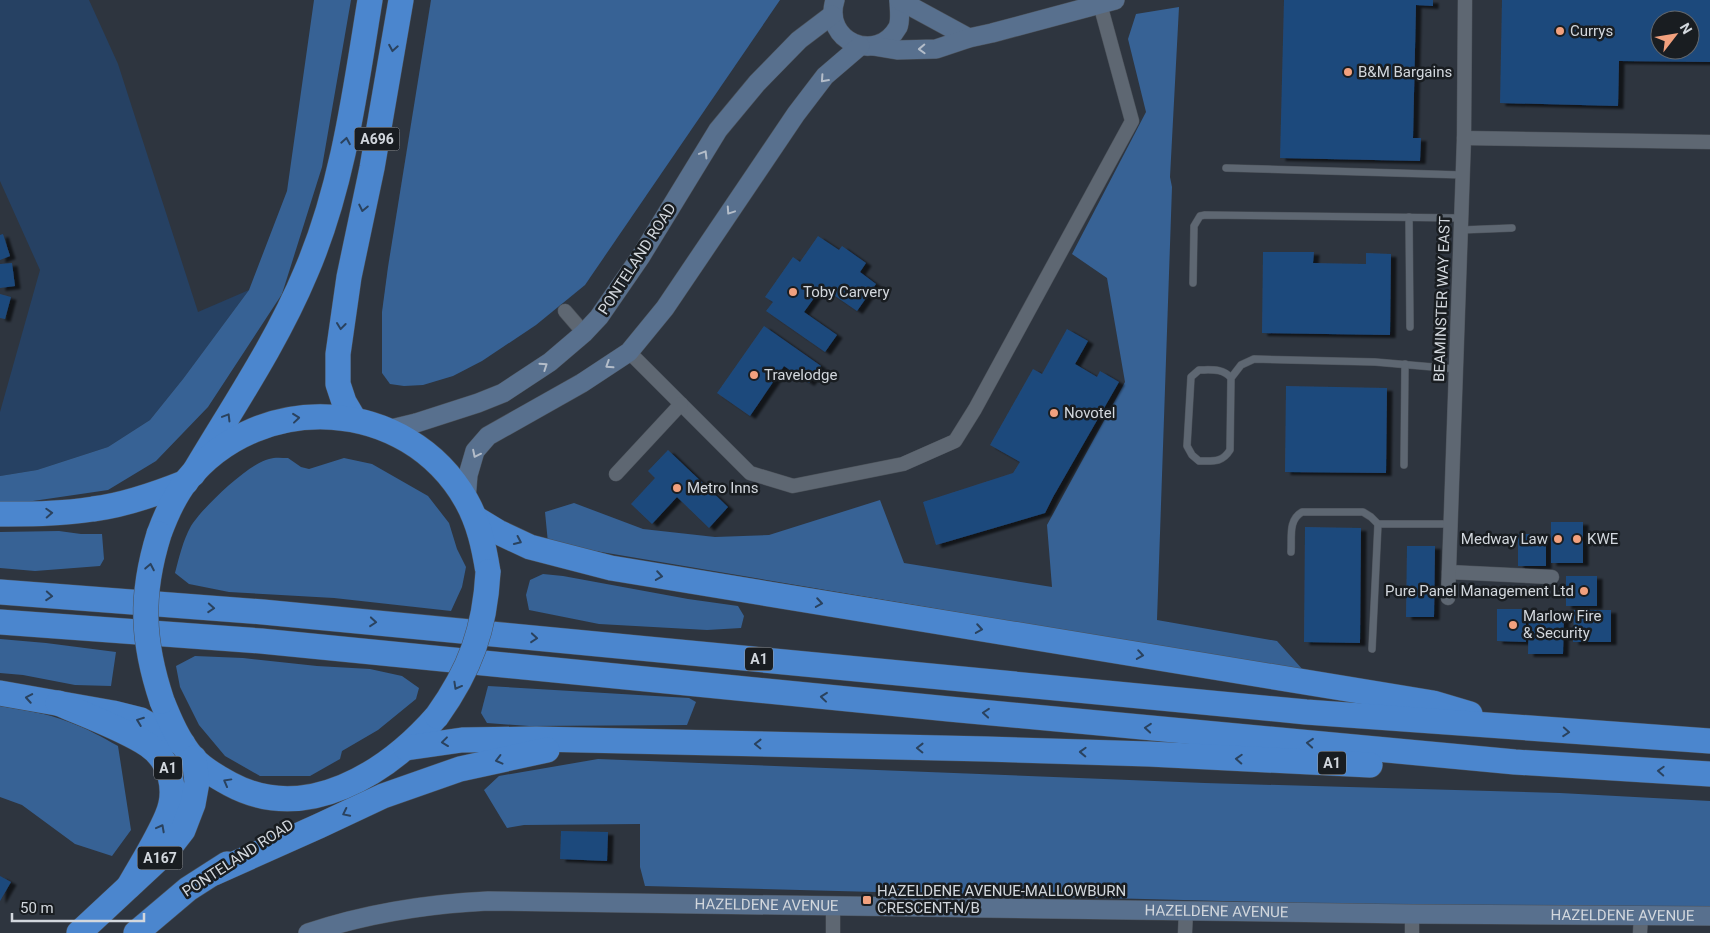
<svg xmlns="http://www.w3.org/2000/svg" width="1710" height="933" font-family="Roboto,sans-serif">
  <defs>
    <filter id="shadow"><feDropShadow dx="5.5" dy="3" stdDeviation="1" flood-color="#0009"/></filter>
  </defs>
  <rect width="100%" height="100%" fill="#2e353f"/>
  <!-- green -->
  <path fill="#264163" d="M0 0H89L118 64 198 312 249 290 183 379 150 420 108 447 37 470 0 476V412L40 270 0 181Z"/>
  <!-- forest -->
  <g fill="#376295">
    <path d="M314 0H351L322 167 282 294 208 407 156 461 108 490 33 501 0 502V476L37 470 108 447 150 420 183 379 249 290 287 191Z"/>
    <path d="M431 0H780L585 285 536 325 482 361 453 376 423 385 404 386 390 384 382 373V312L388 267Z"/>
    <path d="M1179 7 1170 177 1172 187 1157 620 1277 641 1304 671 548 543 545 512 574 503 643 529 715 537 769 535 880 500 904 563 1052 587 1047 525 1125 382 1107 278 1072 254 1146 112 1128 39 1136 14Z"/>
    <path d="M288 458 301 467 309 469 344 458 372 464 428 496 449 523 457 549 466 567 462 587 451 611 334 598 229 592 189 584 175 573C179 558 183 540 191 526 202 508 249 463 269 459 275 457 282 458 288 458Z"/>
    <path d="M59 531 81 534H102L104 559 100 566 35 571 0 568V532Z"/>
    <path d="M543 574 563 576 688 599 738 606 744 616 741 628 707 630 599 624 529 610 526 595 530 580Z"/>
    <path d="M0 639 46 643 116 652 111 686 75 685 23 675 0 673Z"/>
    <path d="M195 656 243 658 317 666 370 669 402 676 419 688 416 699 378 730 342 751 340 759 310 776H260L225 756 199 725 180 687 176 666Z"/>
    <path d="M488 686 689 698 696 702 687 725 529 726 487 723 481 713Z"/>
    <path d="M0 706C23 710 47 713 69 722 86 728 102 737 118 746L131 830 112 856 75 844 22 805 0 797Z"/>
    <path d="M598 759 1205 783 1560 793 1710 801V908L1374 905 645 886 640 867V824L524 825 507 828 484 790 499 776Z"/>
  </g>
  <!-- building -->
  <g fill="#1f497b" fill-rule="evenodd" filter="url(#shadow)">
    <path d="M1284 0H1433V6L1416 5 1413 138H1421L1420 161 1280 158Z"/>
    <path d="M1502 0H1710V62L1619 61 1618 106 1500 103ZM1660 20H1690V50H1660Z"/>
    <path d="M3 234 10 256 0 260V235Z"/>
    <path d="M818 236 839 250 842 246 866 263 860 272 876 284 857 311 822 287 804 312 837 335 825 352 766 311 773 302 765 297 793 257 800 262Z"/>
    <path d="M1263 252H1314L1313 263 1366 264V253L1391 254 1390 335 1262 333Z"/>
    <path d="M12 263 15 286 0 288V264Z"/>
    <path d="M0 294 11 297 5 319 0 318Z"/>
    <path d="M764 326 821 366 809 383 784 366 750 416 717 393Z"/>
    <path d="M1067 329 1088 341 1075 364 1097 377 1100 371 1119 382 1053 497 1045 513 936 545 923 502 1013 473 1020 462 990 445 1033 369 1042 374Z"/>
    <path d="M1286 386 1387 388 1386 473 1285 472Z"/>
    <path d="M668 450 728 507 709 528 677 497 652 524 631 504 655 478 648 471Z"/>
    <rect x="1551" y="522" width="32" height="41"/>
    <path d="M1305 527 1361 528 1360 643 1304 642Z"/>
    <rect x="1518" y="534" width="28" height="32"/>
    <path d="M1407 546H1435L1434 617H1406Z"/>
    <rect x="1566" y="576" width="31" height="30"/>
    <path d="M1497 609H1526V642L1497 641Z"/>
    <path d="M1574 610H1611V642H1573Z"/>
    <path d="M1529 614 1564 615 1563 654H1528Z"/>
    <path d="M561 831 608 832 607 861 560 859Z"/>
    <path d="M0 876 11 882 0 901Z"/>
  </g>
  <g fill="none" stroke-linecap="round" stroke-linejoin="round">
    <defs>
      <g id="lane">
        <path d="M1226 168 1463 175"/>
        <path d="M1409 217 1410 327"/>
        <path d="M1461 230 1512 228"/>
        <path d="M1193 283 1194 226 1200 216 1205 215 1461 218"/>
        <path d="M1231 378 1230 450C1222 463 1213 461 1199 461L1192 455 1187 446 1191 377 1199 370C1211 370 1223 368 1231 378L1241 365 1254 359 1375 362 1456 369"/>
        <path d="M1404 465 1405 364"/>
        <path d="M1291 552C1292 537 1288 520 1302 512H1363L1371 517 1378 524"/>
        <path d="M1372 649 1378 524H1450"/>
      </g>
      <g id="street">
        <path d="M1464 138 1710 142"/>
        <path d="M565 311 584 333"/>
        <path d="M629 352 750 473 793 486 903 464 955 441 975 409 1132 121 1100 4"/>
        <path d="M616 474 681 404"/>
        <path d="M1449 572 1552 577"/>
        <path d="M1448 598 1464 138 1465 0"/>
        <path d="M833 907V933"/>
        <path d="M1412 914V933"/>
        <path d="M1185 933 1186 911"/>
        <path d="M1640 933 1641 915"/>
      </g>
      <g id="secondary">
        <path d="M835 0C822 41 877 65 898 27 901 20 899 7 899 0"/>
        <path d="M899 0 969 38"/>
        <path d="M873 46 897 50 936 49 969 38 992 33 1115 0"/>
        <path d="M387 430 416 423 478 403 503 393 550 362 584 333 599 317 641 256 718 130 757 83 799 40 832 15"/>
        <path d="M466 500 468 475 475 451 488 436 582 383 629 352 665 308 796 114 825 76 860 46"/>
        <path id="s1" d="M308 933C368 913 425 904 488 901L1412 914 1710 916"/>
      </g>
      <g id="highway">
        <path d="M354 419 344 402 338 384V354L349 277 372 168 401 0"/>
        <path d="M193 474C232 408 276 344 306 272 343 186 355 92 370 0"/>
        <path d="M0 514C31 514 62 514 93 509 125 505 156 494 186 482"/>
        <path d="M475 518 498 532 530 547 611 568 1433 703 1470 714"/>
        <path d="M159 534C166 515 174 496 187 480 261 389 407 397 466 500 479 523 484 547 488 572"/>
        <path d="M0 592 263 612 1306 712 1710 741"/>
        <path d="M0 622 261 641 949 709 1515 762 1710 774"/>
        <path d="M0 693 113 713 141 720 183 744"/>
        <path d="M162 701C170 721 179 742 193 758 203 769 217 777 230 784 306 825 387 773 437 716"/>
        <path d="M58 703C85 715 124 729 148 745 171 761 178 791 167 816 157 840 142 863 129 886"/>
        <path d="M406 748 462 740 536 739 986 749 1149 754 1370 765"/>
        <path d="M214 873 319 826 383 796 460 769 547 750"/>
        <path d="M79 933 166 852 183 830 193 804 197 782 194 758"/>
        <path d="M136 933 188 889 227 864"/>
      </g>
    </defs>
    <!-- lane casing -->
    <use href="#lane" stroke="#4b5159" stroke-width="8"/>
    <!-- street casing -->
    <use href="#street" stroke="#4b5159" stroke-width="15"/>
    <!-- secondary casing -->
    <use href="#secondary" stroke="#4b5159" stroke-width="20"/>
    <!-- highway casing -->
    <use href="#highway" stroke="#4b5159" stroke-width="26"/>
    <!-- lane -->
    <use href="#lane" stroke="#5e6772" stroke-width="7"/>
    <!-- street -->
    <use href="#street" stroke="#5e6772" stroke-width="14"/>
    <!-- secondary -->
    <use href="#secondary" stroke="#58708e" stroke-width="19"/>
    <!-- highway -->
    <use href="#highway" stroke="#4b86ce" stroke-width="25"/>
    <defs>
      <g id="highway-bridge">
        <path d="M159 534C140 595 142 641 162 701"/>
        <path d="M437 716C470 670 485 629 488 572"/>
      </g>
    </defs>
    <!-- highway-bridge casing -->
    <use href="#highway-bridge" stroke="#4b5159" stroke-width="26" stroke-linecap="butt"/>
    <!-- highway-bridge -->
    <use href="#highway-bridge" stroke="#4b86ce" stroke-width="25"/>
  </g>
  <!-- one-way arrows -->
  <defs><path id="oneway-chevron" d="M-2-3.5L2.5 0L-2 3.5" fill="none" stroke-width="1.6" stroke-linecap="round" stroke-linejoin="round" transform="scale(1.25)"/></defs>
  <g stroke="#2a425e">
    <use href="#oneway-chevron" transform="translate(393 48) rotate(100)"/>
    <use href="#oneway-chevron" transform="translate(346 141) rotate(-80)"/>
    <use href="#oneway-chevron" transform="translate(363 208) rotate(102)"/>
    <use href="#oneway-chevron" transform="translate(341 326) rotate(97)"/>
    <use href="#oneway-chevron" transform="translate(227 417) rotate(-59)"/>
    <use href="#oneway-chevron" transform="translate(296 418) rotate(-6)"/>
    <use href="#oneway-chevron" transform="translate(49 513) rotate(-3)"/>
    <use href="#oneway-chevron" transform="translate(518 541) rotate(25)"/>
    <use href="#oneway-chevron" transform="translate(150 567) rotate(-79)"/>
    <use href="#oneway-chevron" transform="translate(659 576) rotate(9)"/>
    <use href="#oneway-chevron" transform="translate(49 596) rotate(4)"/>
    <use href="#oneway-chevron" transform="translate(819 603) rotate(9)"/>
    <use href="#oneway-chevron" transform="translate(211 608) rotate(4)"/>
    <use href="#oneway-chevron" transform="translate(373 622) rotate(5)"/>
    <use href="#oneway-chevron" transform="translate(979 629) rotate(9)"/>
    <use href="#oneway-chevron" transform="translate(534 638) rotate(5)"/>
    <use href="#oneway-chevron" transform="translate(1140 655) rotate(9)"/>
    <use href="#oneway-chevron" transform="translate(457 686) rotate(119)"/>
    <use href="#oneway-chevron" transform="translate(824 697) rotate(-174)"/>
    <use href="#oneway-chevron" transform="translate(29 698) rotate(-170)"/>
    <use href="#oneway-chevron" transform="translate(986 713) rotate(-175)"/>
    <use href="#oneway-chevron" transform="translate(140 721) rotate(-159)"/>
    <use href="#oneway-chevron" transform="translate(1148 728) rotate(-175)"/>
    <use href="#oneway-chevron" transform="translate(1566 732) rotate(4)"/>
    <use href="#oneway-chevron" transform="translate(445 742) rotate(173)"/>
    <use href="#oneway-chevron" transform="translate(1310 743) rotate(-175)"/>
    <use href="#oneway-chevron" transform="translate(758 744) rotate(-179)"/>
    <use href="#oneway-chevron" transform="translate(920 748) rotate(-179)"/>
    <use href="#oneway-chevron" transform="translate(1083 752) rotate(-178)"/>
    <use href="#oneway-chevron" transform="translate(1239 759) rotate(-177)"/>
    <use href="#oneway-chevron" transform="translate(499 760) rotate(166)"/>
    <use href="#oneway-chevron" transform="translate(1661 771) rotate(-177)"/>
    <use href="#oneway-chevron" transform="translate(227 782) rotate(-151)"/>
    <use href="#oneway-chevron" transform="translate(346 813) rotate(154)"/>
    <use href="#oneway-chevron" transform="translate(161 828) rotate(-62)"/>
  </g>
  <g stroke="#b4bdc9">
    <use href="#oneway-chevron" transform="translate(922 49) rotate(178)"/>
    <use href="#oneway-chevron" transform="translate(824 79) rotate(132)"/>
    <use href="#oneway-chevron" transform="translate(704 154) rotate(-59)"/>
    <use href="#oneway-chevron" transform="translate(730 211) rotate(124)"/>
    <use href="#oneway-chevron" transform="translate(609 365) rotate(147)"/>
    <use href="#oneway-chevron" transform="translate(544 366) rotate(-34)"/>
    <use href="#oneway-chevron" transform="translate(476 454) rotate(116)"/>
  </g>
  <!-- markers -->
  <g fill="#f2a17e" stroke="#191d21" stroke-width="2">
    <circle cx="1560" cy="31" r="5"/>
    <circle cx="1348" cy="72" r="5"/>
    <circle cx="793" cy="292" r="5"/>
    <circle cx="754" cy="375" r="5"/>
    <circle cx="1054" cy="413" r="5"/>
    <circle cx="677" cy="488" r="5"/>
    <circle cx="1558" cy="539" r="5"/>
    <circle cx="1577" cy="539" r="5"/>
    <circle cx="1584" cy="591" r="5"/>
    <circle cx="1513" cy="625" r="5"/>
    <rect x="862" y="895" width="10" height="10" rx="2.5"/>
  </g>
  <g text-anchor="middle" stroke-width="5" stroke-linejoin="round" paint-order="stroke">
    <!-- shield labels -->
    <g fill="#191d21" stroke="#9a9fa5" stroke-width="1">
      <rect x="354.5" y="127.5" width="45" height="23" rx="4"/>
      <rect x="745" y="647.5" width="28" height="23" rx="4"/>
      <rect x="1318" y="751.5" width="28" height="23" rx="4"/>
      <rect x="154" y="756.5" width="28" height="23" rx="4"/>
      <rect x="137.5" y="846.5" width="45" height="23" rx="4"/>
    </g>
    <g font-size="14" font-weight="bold" fill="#d2d7dd">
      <text x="377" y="144">A696</text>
      <text x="759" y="664">A1</text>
      <text x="1332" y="768">A1</text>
      <text x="168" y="773">A1</text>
      <text x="160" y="863">A167</text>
    </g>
    <!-- poi labels -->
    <g font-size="15" fill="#d2d7dd" stroke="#191d21" text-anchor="start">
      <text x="1570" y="36">Currys</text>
      <text x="1358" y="77">B&amp;M Bargains</text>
      <text x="803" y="297">Toby Carvery</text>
      <text x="764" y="380">Travelodge</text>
      <text x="1064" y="418">Novotel</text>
      <text x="687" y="493">Metro Inns</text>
      <text x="1548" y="544" text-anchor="end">Medway Law</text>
      <text x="1587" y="544">KWE</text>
      <text x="1574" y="596" text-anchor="end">Pure Panel Management Ltd</text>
      <text x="1523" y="621">Marlow Fire<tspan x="1523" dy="17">&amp; Security</tspan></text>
      <text x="877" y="896">HAZELDENE AVENUE-MALLOWBURN<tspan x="877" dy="17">CRESCENT-N/B</tspan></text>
    </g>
    <!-- street labels -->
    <g font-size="15" fill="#d2d7dd" stroke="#191d21">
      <text transform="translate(637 259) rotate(-57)" y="5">PONTELAND ROAD</text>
      <text transform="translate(1442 299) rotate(-88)" y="5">BEAMINSTER WAY EAST</text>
      <text transform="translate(238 858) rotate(-33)" y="5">PONTELAND ROAD</text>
      <text dy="5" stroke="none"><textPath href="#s1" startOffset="462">HAZELDENE AVENUE</textPath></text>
      <text dy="5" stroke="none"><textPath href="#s1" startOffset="912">HAZELDENE AVENUE</textPath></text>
      <text dy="5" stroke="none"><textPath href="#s1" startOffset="1318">HAZELDENE AVENUE</textPath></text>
    </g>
  </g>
  <!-- north arrow -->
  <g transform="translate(1675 35) rotate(59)"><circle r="24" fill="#191d21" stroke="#63676c"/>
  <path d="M0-4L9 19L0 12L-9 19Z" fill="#f2a17e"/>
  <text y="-8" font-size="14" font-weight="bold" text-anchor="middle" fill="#d2d7dd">N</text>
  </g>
  <!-- scale -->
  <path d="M12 913v8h132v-8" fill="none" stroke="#d2d7dd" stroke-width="2.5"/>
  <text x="20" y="913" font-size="15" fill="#d2d7dd" stroke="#191d21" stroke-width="4" paint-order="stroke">50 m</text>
</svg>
